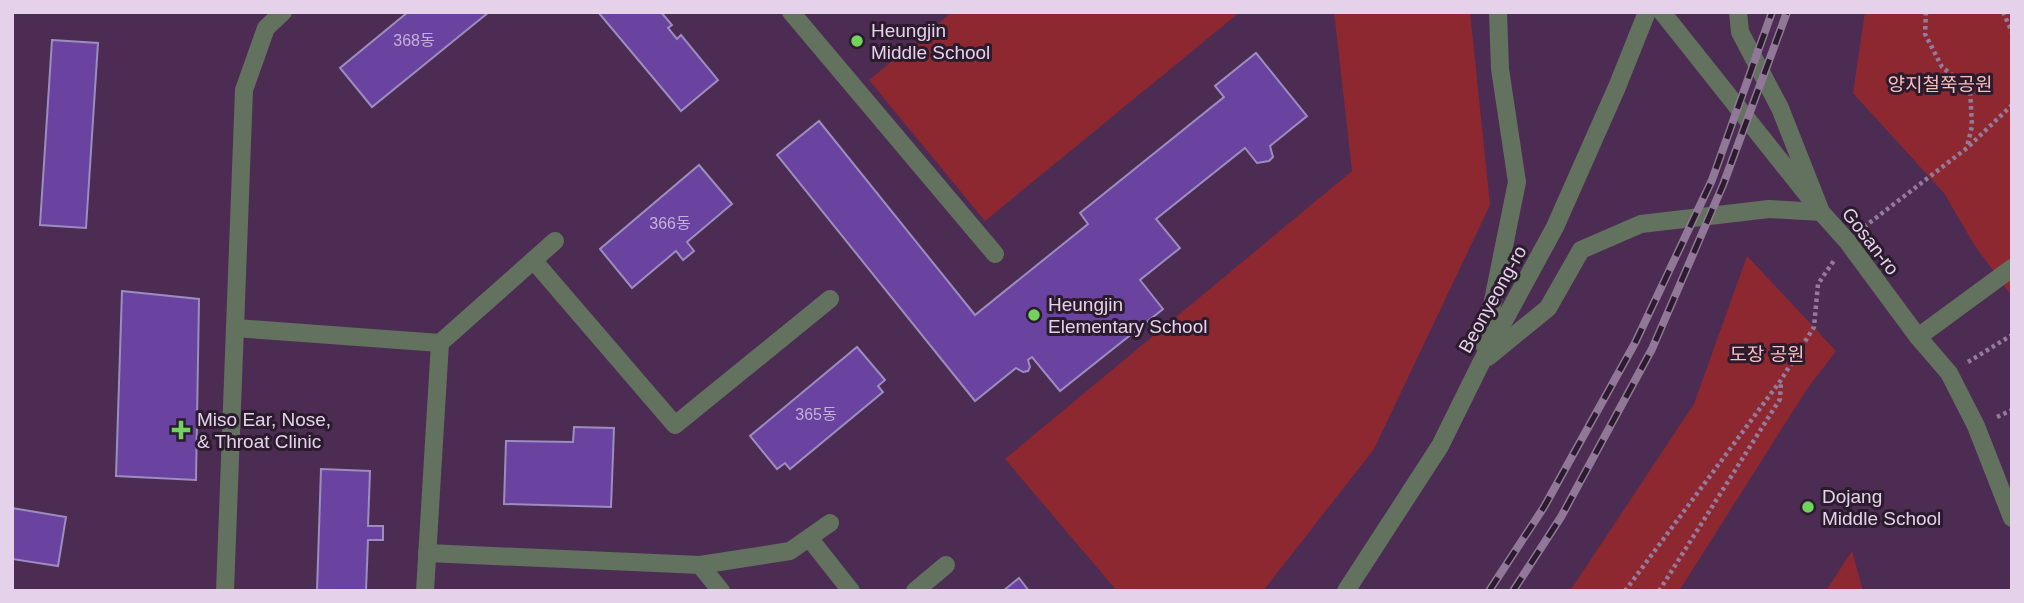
<svg xmlns="http://www.w3.org/2000/svg" width="2024" height="603" font-family="Arial,'Noto Sans KR',sans-serif">
  <rect width="100%" height="100%" fill="#4c2c53"/>
  <!-- green -->
  <g fill="#8d2831">
    <path d="M952 12H1240L985 221 869 80Z"/>
    <path d="M1334 12H1470L1490 205 1374 449 1263 591H1117L1005 459 1352 171Z"/>
    <path d="M1865 12H2012V296L1975 246 1944 193 1853 93Z"/>
    <path d="M1747 256 1836 351 1807 389 1679 591H1570L1694 404Z"/>
    <path d="M1852 551 1863 591H1826Z"/>
  </g>
  <!-- building -->
  <g fill="#69439f" stroke="#9d8cbf" stroke-width="2">
    <path d="M408 12H489L372 107 340 68Z"/>
    <path d="M598 12H661L672 25 668 28 677 39 681 35 718 80 681 111Z"/>
    <path d="M52 40 98 43 86 228 40 225Z"/>
    <path d="M1256 53 1307 116 1270 146 1273 157 1269 161 1257 163 1245 148 1156 219 1180 248 1140 280 1163 309 1060 391 1032 357 1028 360 1030 367 1028 371 1023 372 1016 368 975 401 777 155 819 121 975 315 1088 224 1080 213 1224 97 1215 86Z"/>
    <path d="M699 165 732 204 687 242 694 251 683 260 676 251 632 288 600 249Z"/>
    <path d="M122 291 199 299 196 480 116 476Z"/>
    <path d="M857 347 885 380 878 386 883 392 790 469 785 463 777 469 750 436Z"/>
    <path d="M574 427 614 428 611 507 504 504 506 441 573 442Z"/>
    <path d="M321 469 370 471 368 526H383V540H368L366 591H317Z"/>
    <path d="M12 508 66 517 58 566 12 559Z"/>
    <path d="M1019 578 1029 591H1003Z"/>
  </g>
  <g fill="none" stroke-linecap="round" stroke-linejoin="round">
    <!-- path -->
    <g stroke="#957b9b" stroke-width="4.5" stroke-dasharray="3.5 3.5" stroke-linecap="butt">
      <path d="M1926 12 1925 34 1942 67 1970 89 1972 126 1967 147"/>
      <path d="M2003 12 2012 32"/>
      <path d="M1864 227 1967 148 2012 105"/>
      <path d="M1968 362 2012 335"/>
      <path d="M1997 417 2012 410"/>
      <path d="M1625 591 1781 380 1814 327 1818 284 1835 259"/>
      <path d="M1659 591 1780 399 1781 381"/>
    </g>
    <!-- minor -->
    <g stroke="#62725f" stroke-width="18">
      <path d="M791 12 995 254"/>
      <path d="M1662 12 1821 212 1847 241 1918 337 1949 373 1976 426 2012 518"/>
      <path d="M534 261 675 425 830 299"/>
      <path d="M235 328 440 343 425 591"/>
      <path d="M1918 337 2012 268"/>
      <path d="M440 343 555 241"/>
      <path d="M1484 345 1517 182 1500 69 1498 12"/>
      <path d="M1488 357 1548 308 1581 250 1641 224 1769 209 1821 212 1780 108 1740 32 1738 12"/>
      <path d="M810 539 851 591"/>
      <path d="M427 553 700 565 721 591"/>
      <path d="M700 565 790 551 830 523"/>
      <path d="M225 591 244 90 266 28 283 12"/>
      <path d="M915 591 946 565"/>
      <path d="M1346 591 1440 446 1481 363 1555 227 1617 87 1647 12"/>
    </g>
    <defs>
      <g id="rail">
        <path d="M1489 591 1544 507 1635 343 1712 180 1772 12"/>
        <path d="M1513 591 1561 517 1652 349 1723 185 1787 12"/>
      </g>
    </defs>
    <!-- rail casing -->
    <use href="#rail" stroke="#927898" stroke-width="8"/>
    <!-- rail -->
    <use href="#rail" stroke="#2a1b2d" stroke-width="5" stroke-dasharray="16" stroke-linecap="butt"/>
  </g>
  <!-- markers -->
  <g fill="#72d25d" stroke="#2a1b2d" stroke-width="2.5">
    <circle cx="857" cy="41" r="7"/>
    <circle cx="1034" cy="315" r="7"/>
    <path d="M177.5 419.5h7v7h7v7h-7v7h-7v-7h-7v-7h7z"/>
    <circle cx="1808" cy="507" r="7"/>
  </g>
  <g text-anchor="middle" stroke-width="6" stroke-linejoin="round" paint-order="stroke">
    <!-- number labels -->
    <g font-size="16" fill="#c6aed6">
      <text x="414" y="46">368동</text>
      <text x="670" y="229">366동</text>
      <text x="816" y="420">365동</text>
    </g>
    <!-- poi labels -->
    <g font-size="19" fill="#e5d1e9" stroke="#2a1b2d" text-anchor="start">
      <text x="871" y="37">Heungjin<tspan x="871" dy="22">Middle School</tspan></text>
      <text x="1048" y="311">Heungjin<tspan x="1048" dy="22">Elementary School</tspan></text>
      <text x="197" y="426">Miso Ear, Nose,<tspan x="197" dy="22">&amp; Throat Clinic</tspan></text>
      <text x="1822" y="503">Dojang<tspan x="1822" dy="22">Middle School</tspan></text>
    </g>
    <!-- park labels -->
    <g font-size="19" fill="#f8bcbb" stroke="#2a1b2d">
      <text x="1940" y="91">양지철쭉공원</text>
      <text x="1767" y="361">도장 공원</text>
    </g>
    <!-- street labels -->
    <g font-size="19" fill="#e5d1e9" stroke="#2a1b2d">
      <text transform="translate(1871 241) rotate(52)" y="7">Gosan-ro</text>
      <text transform="translate(1492 299) rotate(-61)" y="7">Beonyeong-ro</text>
    </g>
  </g>
  <!-- border -->
  <rect width="2024" height="603" fill="none" stroke="#e5d1e9" stroke-width="28"/>
</svg>
